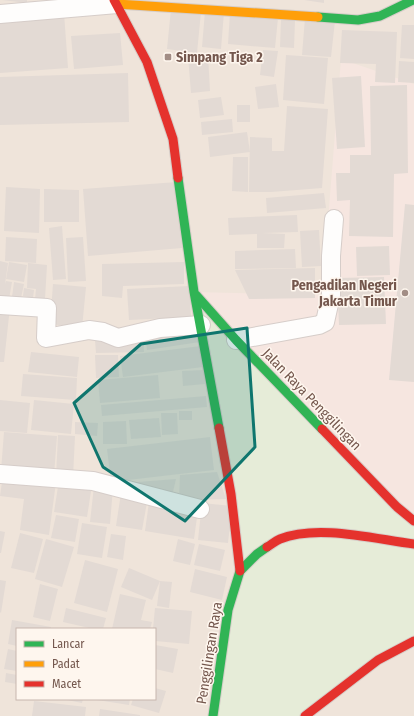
<svg xmlns="http://www.w3.org/2000/svg" width="414" height="716" font-family="'Fira Sans Condensed',sans-serif">
  <rect width="100%" height="100%" fill="#f7f2ec"/>
  <!-- residential -->
  <path fill="#efe4da" fill-rule="evenodd" d="M0 0H414V716H0ZM17 629H155V699H17Z"/>
  <!-- commercial -->
  <path fill="#f6e6e0" d="M341 59 414 84V519L194 292 322 295Z"/>
  <!-- green -->
  <path fill="#e6ecd8" d="M194 292 414 521V641L305 716H213L240 571Z"/>
  <!-- building -->
  <g fill="#e3dad4">
    <path d="M2 0H27V3Z"/>
    <path d="M304 0H324V3Z"/>
    <path d="M171 9 201 12 197 53 167 49Z"/>
    <path d="M205 11 224 12 221 49 202 47Z"/>
    <path d="M64 13 68 68 0 73V17Z"/>
    <path d="M230 13 278 18 275 48 228 44Z"/>
    <path d="M305 18 335 21 331 57 302 55Z"/>
    <path d="M281 20H295L294 48 280 47Z"/>
    <path d="M402 25H414V59L400 58Z"/>
    <path d="M342 30 397 32 395 83 375 82 376 64 340 63Z"/>
    <path d="M120 33 123 65 74 69 71 36Z"/>
    <path d="M263 50 278 51 274 77 260 75Z"/>
    <path d="M208 55 210 91 191 93 188 56Z"/>
    <path d="M286 55 328 58 324 104 283 100Z"/>
    <path d="M399 61 414 62V83L398 82Z"/>
    <path d="M128 73 129 122 0 125V77Z"/>
    <path d="M361 76 365 147 337 149 332 78Z"/>
    <path d="M276 84 279 107 258 109 255 87Z"/>
    <path d="M407 85 408 173 394 174 393 237 349 236 350 200 337 201 336 173H350V155H371L370 86Z"/>
    <path d="M221 97 224 115 200 118 198 100Z"/>
    <rect x="237" y="105" width="13" height="17"/>
    <path d="M287 106 328 109 322 188 271 192H249L250 137 272 138V151H284Z"/>
    <path d="M232 119 233 132 202 135 201 122Z"/>
    <path d="M247 132 250 152 210 157 208 137Z"/>
    <path d="M233 157H248V192L232 191Z"/>
    <path d="M177 182 182 248 88 256 83 189Z"/>
    <path d="M6 187 40 189 39 233 4 231Z"/>
    <path d="M44 189 79 190V222H44Z"/>
    <path d="M324 193 326 208 267 213 266 198Z"/>
    <path d="M405 204 414 205V382L389 380Z"/>
    <path d="M297 215 298 232 262 233 285 234 284 248H257V234L229 235 228 218Z"/>
    <path d="M62 226 66 279 53 280 49 228Z"/>
    <path d="M319 230 321 266 302 267 300 231Z"/>
    <path d="M6 237 37 239 36 263 5 261Z"/>
    <path d="M83 237 86 281 68 282 66 238Z"/>
    <path d="M389 246 390 275 357 276 356 247Z"/>
    <path d="M295 249 296 268 235 269V251Z"/>
    <path d="M0 261 8 263 5 284 6 281 12 282 9 299 0 297Z"/>
    <path d="M9 262 27 265 24 282 6 279Z"/>
    <path d="M184 262V284L123 286 122 298 102 296V264Z"/>
    <path d="M28 263 47 265 45 299H35L36 289 27 288Z"/>
    <path d="M315 268V298L249 299 235 270Z"/>
    <path d="M384 277 386 324 339 325 337 278Z"/>
    <path d="M14 282 24 284 21 298 12 297Z"/>
    <path d="M53 284 86 287 82 328 50 324Z"/>
    <path d="M189 286 191 317 129 320 127 289Z"/>
    <path d="M24 288 34 290 33 298 23 296Z"/>
    <path d="M0 307H10L4 362H0Z"/>
    <path d="M197 329 200 342 147 350 145 334Z"/>
    <path d="M143 339 144 352 96 353 95 340Z"/>
    <path d="M201 346 203 367 123 377 120 356Z"/>
    <path d="M31 352 79 357 77 377 28 372Z"/>
    <path d="M95 355H118L119 377 96 378Z"/>
    <path d="M204 370 205 384 183 386 182 371Z"/>
    <path d="M23 374 77 378 76 400 21 396Z"/>
    <path d="M158 375 160 398 100 403 98 380Z"/>
    <path d="M206 396 207 407 102 416 101 405Z"/>
    <path d="M0 400 30 403 27 433 0 431Z"/>
    <path d="M34 400 74 404 71 434 31 430Z"/>
    <rect x="179" y="411" width="13" height="9"/>
    <path d="M161 413H177L178 434 162 435Z"/>
    <path d="M159 418 161 437 131 439 129 420Z"/>
    <path d="M126 421 127 444H103V422Z"/>
    <path d="M75 422 98 423 97 436 75 434Z"/>
    <path d="M4 432 57 436 54 475 1 471Z"/>
    <path d="M58 435 75 436 73 477H56Z"/>
    <path d="M210 437 214 470 111 482 107 449Z"/>
    <path d="M217 472 226 499 179 500 180 475Z"/>
    <path d="M3 475 56 482 49 535 20 530 24 499 0 496Z"/>
    <path d="M176 479 172 496 125 483Z"/>
    <path d="M59 480 92 485 87 517 54 512Z"/>
    <path d="M94 486 113 488 110 524 90 522Z"/>
    <path d="M121 493 148 497 142 530 116 526Z"/>
    <path d="M149 502 198 510 194 539 145 531Z"/>
    <path d="M202 503 232 506 228 543 198 540Z"/>
    <path d="M56 515 79 519 75 542 51 538Z"/>
    <path d="M82 523 107 527 102 558 77 554Z"/>
    <path d="M0 531 5 532 1 553H0Z"/>
    <path d="M20 533 43 539 34 573 11 568Z"/>
    <path d="M111 534 126 536 123 560 107 557Z"/>
    <path d="M46 539 74 547 62 587 35 579Z"/>
    <path d="M178 539 195 544 190 565 173 561Z"/>
    <path d="M199 544 225 550 220 571 194 565Z"/>
    <path d="M85 560 118 569 107 612 74 603Z"/>
    <path d="M129 568 160 581 172 582 169 608 157 606 160 581 152 600 121 587Z"/>
    <path d="M195 569 227 577 222 600 190 592Z"/>
    <path d="M0 580 6 581 1 613 0 612Z"/>
    <path d="M40 584 58 589 50 621 33 617Z"/>
    <path d="M120 594 146 600 141 620 152 622 150 629H112Z"/>
    <path d="M66 608 106 618 103 629H94L63 622Z"/>
    <path d="M155 608 192 611 189 644 155 641V629H153Z"/>
    <path d="M12 620 51 627V629H17V646L8 644Z"/>
    <path d="M155 645 178 649 173 673 155 669Z"/>
    <path d="M8 649 17 651V671L4 669Z"/>
    <path d="M6 673 17 675V684L5 682Z"/>
    <path d="M155 688 166 691 159 713 131 705 133 699H155Z"/>
    <path d="M62 699H83L82 703Z"/>
    <path d="M91 699H130L129 705Z"/>
    <path d="M34 701 86 707 85 716H32Z"/>
    <path d="M100 709 140 715V716H99Z"/>
  </g>
  <g fill="none" stroke-linecap="round" stroke-linejoin="round">
    <defs>
      <g id="street">
        <path d="M0 14 117 4"/>
        <path d="M0 305 47 308 46 338 89 330 103 332 118 338 160 328 201 325"/>
        <path d="M236 340 319 325 325 322 331 295V256L334 219"/>
        <path d="M0 474 93 481 200 509"/>
      </g>
      <g id="fast">
        <path d="M318 17 358 20 380 16 413 0"/>
        <path d="M178 178 194 292 219 428"/>
        <path d="M196 295 236 340 322 429"/>
        <path d="M213 716 228 610 240 571 257 554 267 547"/>
      </g>
      <path id="slow" d="M117 4 318 17"/>
      <g id="jam">
        <path d="M114 0 147 62 173 139 178 178"/>
        <path d="M219 428 231 494 240 571"/>
        <path d="M322 429 397 507 414 521"/>
        <path d="M267 547C271 545 275 541 280 539 318 524 374 539 414 544"/>
        <path d="M305 716 378 660 414 641"/>
      </g>
    </defs>
    <!-- street casing -->
    <use href="#street" stroke="#d6cdc9" stroke-width="20"/>
    <!-- fast casing -->
    <use href="#fast" stroke="#d6cdc8" stroke-width="11"/>
    <!-- slow casing -->
    <use href="#slow" stroke="#d6cdc8" stroke-width="11"/>
    <!-- jam casing -->
    <use href="#jam" stroke="#d6cdc8" stroke-width="11"/>
    <!-- street -->
    <use href="#street" stroke="#fefdfc" stroke-width="18"/>
    <!-- fast -->
    <use href="#fast" stroke="#30b455" stroke-width="9"/>
    <!-- slow -->
    <use href="#slow" stroke="#ff9f0a" stroke-width="9"/>
    <!-- jam -->
    <use href="#jam" stroke="#e5322d" stroke-width="9"/>
  </g>
  <!-- marked area -->
  <path fill="#0f766e" fill-opacity="0.2" stroke="#0f766e" stroke-width="3" stroke-linejoin="round" d="M247 328 255 447 185 521 103 467 74 403 141 344Z"/>
  <!-- markers -->
  <g fill="#a28d85" stroke="#fef6ee" stroke-width="1.5">
    <rect x="164" y="53" width="8" height="8" rx="2"/>
    <circle cx="405" cy="293" r="4"/>
  </g>
  <g text-anchor="middle" stroke-width="3" stroke-linejoin="round" paint-order="stroke">
    <!-- poi labels -->
    <g font-size="14" font-weight="bold" fill="#74574d" stroke="#fef6ee" text-anchor="start">
      <text x="176" y="62">Simpang Tiga 2</text>
      <text x="397" y="290" text-anchor="end">Pengadilan Negeri<tspan x="397" dy="16">Jakarta Timur</tspan></text>
    </g>
    <!-- street labels -->
    <g font-size="14" fill="#74574d" stroke="#fef6ee">
      <text transform="translate(312 399) rotate(46)" y="5">Jalan Raya Penggilingan</text>
      <text transform="translate(209 653) rotate(-81)" y="5">Penggilingan Raya</text>
    </g>
  </g>
  <!-- legend -->
  <rect x="16" y="628" width="140" height="72" fill="#fef6ee" stroke="#c7b6ae"/>
  <rect x="24" y="641" width="20" height="6" fill="#30b455" stroke="#c7b6ae"/>
  <text x="52" y="648" font-size="12" fill="#74574d">Lancar</text>
  <rect x="24" y="661" width="20" height="6" fill="#ff9f0a" stroke="#c7b6ae"/>
  <text x="52" y="668" font-size="12" fill="#74574d">Padat</text>
  <rect x="24" y="681" width="20" height="6" fill="#e5322d" stroke="#c7b6ae"/>
  <text x="52" y="688" font-size="12" fill="#74574d">Macet</text>
</svg>
